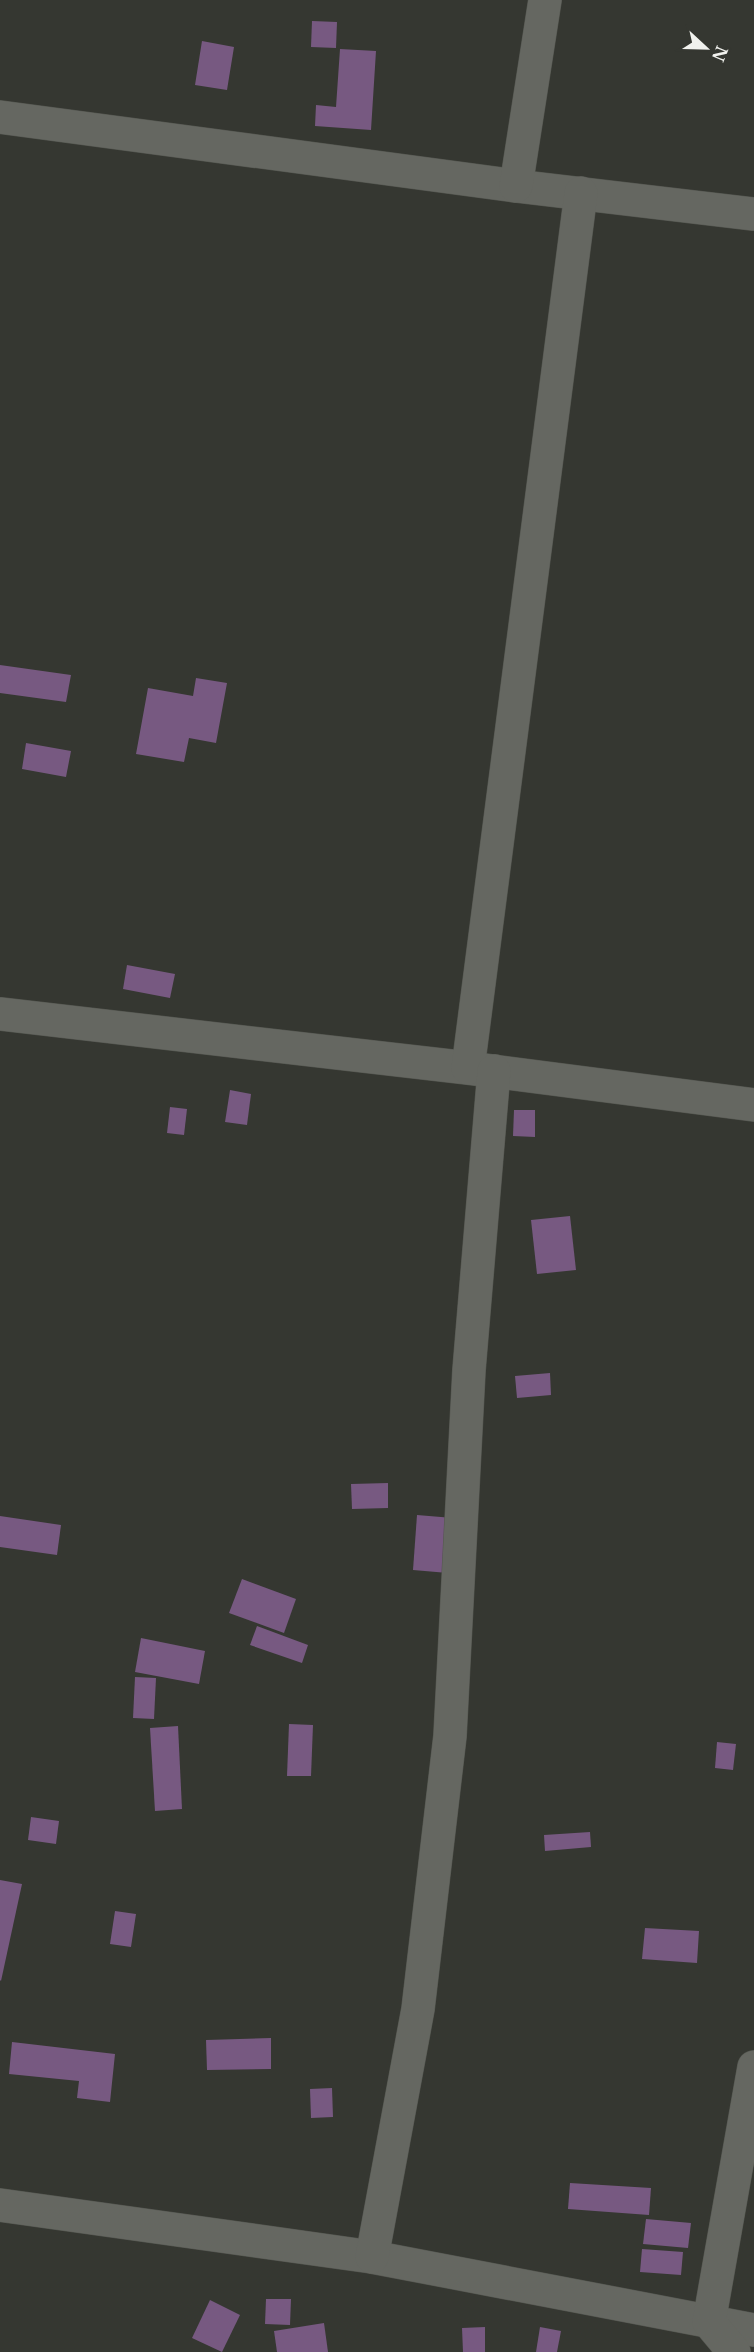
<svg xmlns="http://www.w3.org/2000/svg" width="754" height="2352" font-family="'Libre Baskerville',serif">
  <rect width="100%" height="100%" fill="#353731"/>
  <!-- building -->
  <g fill="#775981">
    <path d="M312 21 337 22 336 48 311 47Z"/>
    <path d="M202 41 234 47 227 90 195 85Z"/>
    <path d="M340 49 376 51 371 130 315 126 316 105 336 107Z"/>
    <path d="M0 665 71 675 66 702 0 693Z"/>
    <path d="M196 678 227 683 216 743 189 738 184 762 136 754 148 688 193 696Z"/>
    <path d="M26 743 71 751 66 777 22 769Z"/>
    <path d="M127 965 175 974 170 998 123 989Z"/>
    <path d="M230 1090 251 1094 247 1125 225 1122Z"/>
    <path d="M170 1107 187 1109 184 1135 167 1133Z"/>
    <path d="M514 1110H535V1137L513 1136Z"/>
    <path d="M570 1216 576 1270 537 1274 531 1220Z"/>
    <path d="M550 1373 551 1395 517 1398 515 1376Z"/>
    <path d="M388 1483V1508L352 1509 351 1484Z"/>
    <path d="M417 1515 453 1518 448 1573 413 1570Z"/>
    <path d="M0 1516 61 1525 57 1555 0 1547Z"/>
    <path d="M242 1579 296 1599 284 1633 229 1613Z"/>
    <path d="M257 1626 308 1645 302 1663 250 1645Z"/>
    <path d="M141 1638 205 1651 199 1684 135 1672Z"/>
    <path d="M135 1677 156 1678 154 1719 133 1718Z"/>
    <path d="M289 1724 313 1725 311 1776H287Z"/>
    <path d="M178 1726 182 1809 155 1811 150 1728Z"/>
    <path d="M717 1742 736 1744 733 1770 715 1768Z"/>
    <path d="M31 1817 59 1821 56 1844 28 1840Z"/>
    <path d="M590 1832 591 1847 545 1851 544 1835Z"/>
    <path d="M0 1880 22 1884 1 1981 0 1980Z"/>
    <path d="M115 1911 136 1914 131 1947 110 1944Z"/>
    <path d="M645 1928 699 1931 697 1963 642 1959Z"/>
    <path d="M271 2038V2069L207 2070 206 2040Z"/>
    <path d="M12 2042 115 2054 110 2102 77 2098 79 2081 9 2074Z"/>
    <path d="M332 2088 333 2117 311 2118 310 2089Z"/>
    <path d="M570 2183 651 2188 649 2215 568 2209Z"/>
    <path d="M646 2219 691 2223 688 2248 643 2244Z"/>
    <path d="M642 2249 683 2252 681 2275 640 2272Z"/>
    <path d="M266 2299H291L290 2325 265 2324Z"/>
    <path d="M210 2300 240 2315 222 2352 192 2338Z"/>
    <path d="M324 2323 328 2352H277L274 2331Z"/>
    <path d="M485 2327V2352H463L462 2328Z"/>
    <path d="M540 2327 561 2331 557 2352H536Z"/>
  </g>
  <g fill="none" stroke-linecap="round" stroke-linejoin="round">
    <defs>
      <g id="street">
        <path d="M0 117 516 186 754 214"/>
        <path d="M516 186 545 0"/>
        <path d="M0 1014 468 1068 754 1105"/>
        <path d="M468 1068 581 193"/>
        <path d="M0 2205 372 2257 754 2330"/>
        <path d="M372 2257 418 2009 450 1736 469 1370 494 1071"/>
        <path d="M734 2352 709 2322 754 2067"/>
      </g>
    </defs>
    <!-- street casing -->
    <use href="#street" stroke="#545650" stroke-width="34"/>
    <!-- street -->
    <use href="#street" stroke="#656761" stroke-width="33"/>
  </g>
  <!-- north arrow -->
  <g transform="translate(706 48) rotate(112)" stroke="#353731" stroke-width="4.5" paint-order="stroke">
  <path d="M0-4.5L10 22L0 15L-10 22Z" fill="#f1f2ee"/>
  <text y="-9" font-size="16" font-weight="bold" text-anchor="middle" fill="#f1f2ee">N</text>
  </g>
</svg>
